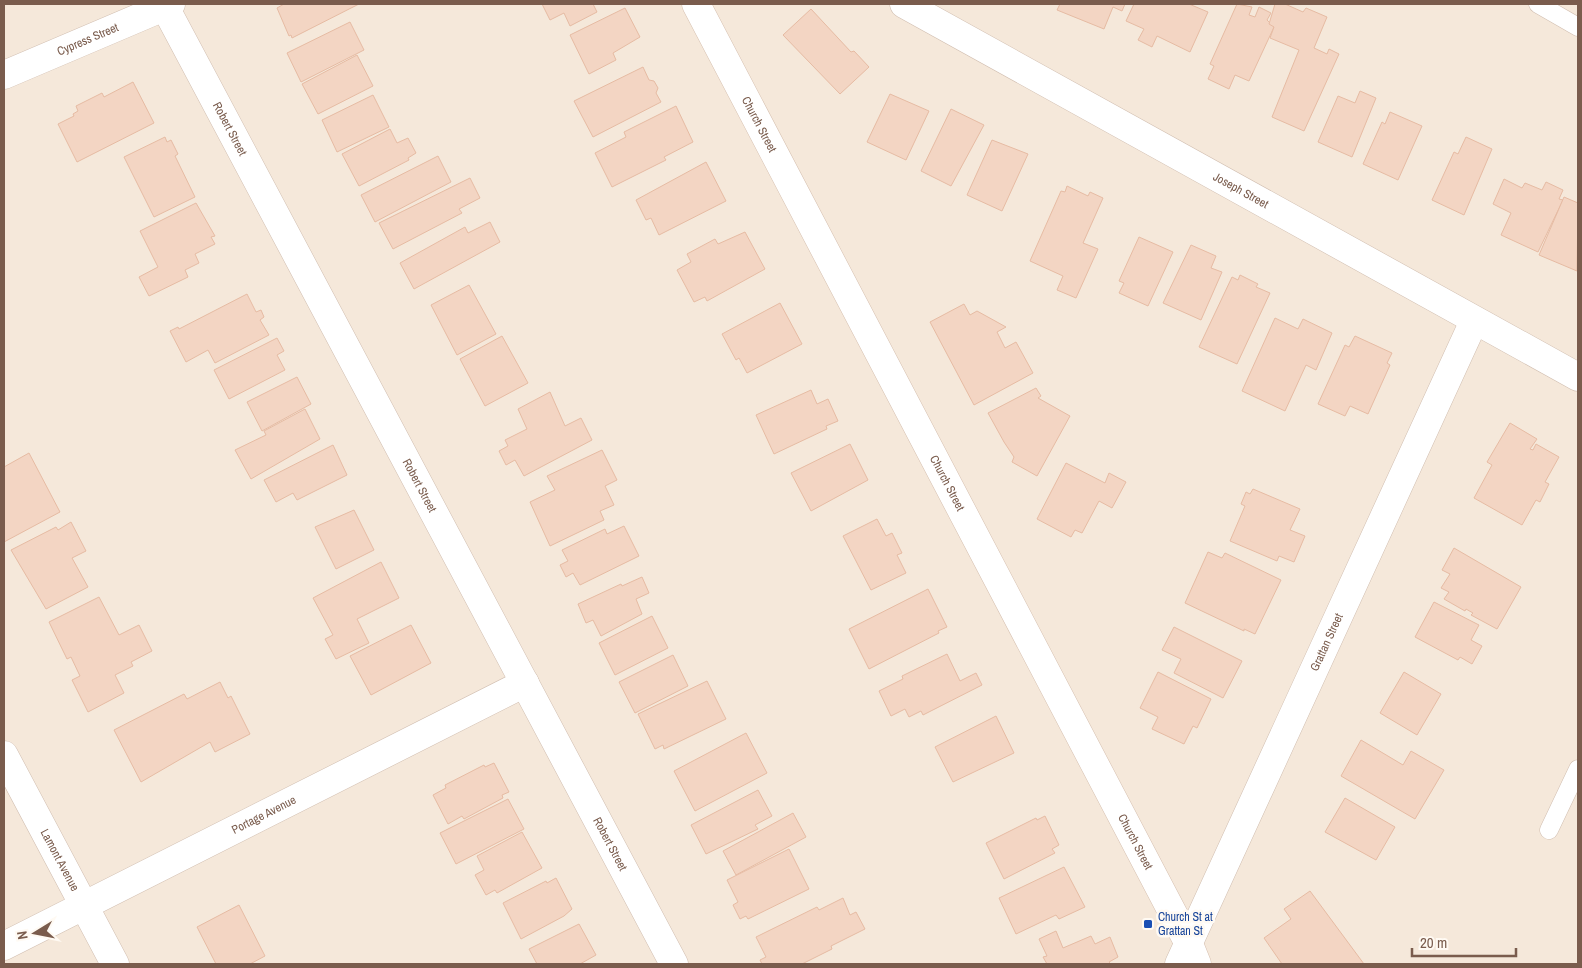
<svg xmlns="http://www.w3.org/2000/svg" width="1582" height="968" font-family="'Archivo Narrow',sans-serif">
  <rect width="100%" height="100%" fill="#fdf6ec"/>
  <!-- residential -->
  <rect fill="#f5e8da" x="4" y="4" width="1574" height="960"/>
  <!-- building -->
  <g fill="#f3d5c3" stroke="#e6bba3">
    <path d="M284 4H359L292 38 291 35 289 36 277 8Z"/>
    <path d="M542 4H593L597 12 570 26 564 13 550 20Z"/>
    <path d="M1060 4H1125L1122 11 1113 7 1104 29 1057 10Z"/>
    <path d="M1134 4H1189L1208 12 1190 52 1157 36 1152 47 1138 40 1144 29 1126 21Z"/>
    <path d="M1237 4 1252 7 1249 15 1255 17 1259 7 1271 13 1267 20 1274 27 1249 81 1235 75 1229 89 1208 79 1214 66 1210 64Z"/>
    <path d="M1275 4H1285L1303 12 1306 8 1327 17 1314 48 1327 54 1329 49 1339 54 1304 131 1272 117 1299 50 1270 38 1274 27 1269 24Z"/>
    <path d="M625 8 640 37 613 53 616 60 589 74 570 35Z"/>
    <path d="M811 9 851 52 854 51 869 67 840 94 783 35Z"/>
    <path d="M350 22 364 50 301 82 287 53Z"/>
    <path d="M357 55 373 86 318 114 302 84Z"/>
    <path d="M643 67 649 80 654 81 658 88 656 93 661 102 593 137 574 101Z"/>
    <path d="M133 82 154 123 77 162 58 124 74 116 73 114 78 111 76 106 102 93 104 97Z"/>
    <path d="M1360 91 1376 98 1352 157 1318 142 1338 96 1355 103Z"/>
    <path d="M890 94 929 111 906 160 867 142Z"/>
    <path d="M373 95 389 127 337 152 322 120Z"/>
    <path d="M676 106 693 142 664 157 666 160 612 187 595 153 626 137 624 132Z"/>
    <path d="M951 109 984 125 951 186 921 171Z"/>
    <path d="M1390 112 1422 126 1398 180 1363 164 1382 122 1385 124Z"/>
    <path d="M390 129 397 143 408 138 416 153 408 158 409 160 359 186 342 154Z"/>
    <path d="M165 137 167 142 171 140 178 154 175 156 195 197 154 217 124 157Z"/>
    <path d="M1466 137 1492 149 1464 215 1432 200 1454 152 1458 154Z"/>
    <path d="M992 140 1028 154 1002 211 967 195Z"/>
    <path d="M438 156 451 182 375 222 361 195Z"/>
    <path d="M706 162 726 201 659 235 651 218 646 220 636 200Z"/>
    <path d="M470 178 480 198 459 209 462 213 393 249 379 223Z"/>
    <path d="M1504 179 1522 188 1525 183 1542 190 1546 182 1563 190 1559 199 1563 200 1538 252 1501 235 1511 213 1493 204Z"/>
    <path d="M1067 186 1088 196 1090 192 1103 198 1083 243 1098 249 1076 298 1057 290 1063 276 1030 261 1061 191 1065 192Z"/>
    <path d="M1564 197 1578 203 1577 271 1539 255Z"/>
    <path d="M196 203 215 236 211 237 215 244 195 254 199 263 185 270 188 277 149 296 139 277 158 267 140 231Z"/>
    <path d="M490 222 500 242 414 289 400 263 465 227 468 233Z"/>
    <path d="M745 232 765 269 707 301 705 297 694 302 677 270 691 262 687 254 715 239 718 244Z"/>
    <path d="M1139 237 1173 252 1148 306 1119 293 1124 283 1119 281Z"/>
    <path d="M1191 245 1216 256 1211 268 1222 272 1201 320 1163 303Z"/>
    <path d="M1240 275 1258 284 1256 287 1270 293 1237 364 1199 347 1232 277 1238 280Z"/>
    <path d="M469 285 496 334 457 355 431 305Z"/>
    <path d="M247 294 256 312 261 310 264 317 260 320 269 335 215 363 208 350 186 362 170 331 178 327 179 329Z"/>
    <path d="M780 303 802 344 747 373 739 358 736 360 722 334Z"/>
    <path d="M964 304 970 315 977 311 1006 327 997 332 1005 348 1016 342 1033 373 974 405 930 322Z"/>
    <path d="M1275 318 1298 329 1303 319 1332 333 1316 370 1306 365 1285 411 1242 391Z"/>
    <path d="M502 336 528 383 485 406 460 359Z"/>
    <path d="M1355 336 1392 353 1387 363 1390 365 1368 414 1350 406 1345 416 1318 404 1345 345 1349 347Z"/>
    <path d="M277 338 284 351 277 355 285 370 229 399 214 370Z"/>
    <path d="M297 377 311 404 262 431 247 402Z"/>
    <path d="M1036 388 1041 396 1038 398 1070 416 1037 476 1012 462 1014 457 1004 442 988 413Z"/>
    <path d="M811 390 817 404 828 399 838 421 826 426 827 429 774 454 756 415Z"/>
    <path d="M550 392 565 426 581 418 592 440 524 476 515 460 506 465 499 451 508 446 505 440 527 429 518 409Z"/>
    <path d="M305 409 320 439 251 479 235 450 266 435 264 431Z"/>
    <path d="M1510 423 1537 439 1530 449 1533 450 1536 444 1559 457 1545 482 1549 484 1540 502 1536 500 1522 525 1474 498 1492 465 1487 462Z"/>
    <path d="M850 444 868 480 811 511 791 473Z"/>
    <path d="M333 445 347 475 297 500 293 493 276 502 264 480Z"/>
    <path d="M602 450 617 480 605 486 614 505 600 511 604 520 550 546 530 502 555 490 547 476Z"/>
    <path d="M29 453 60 512 4 542V467Z"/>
    <path d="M1066 463 1105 483 1109 473 1126 482 1112 508 1099 501 1082 533 1075 530 1071 537 1037 519Z"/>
    <path d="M1253 489 1300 509 1290 530 1305 536 1294 562 1279 556 1277 561 1230 541 1245 506 1241 504 1246 492 1250 494Z"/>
    <path d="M354 510 374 550 336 569 315 527Z"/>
    <path d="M877 519 886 536 892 533 902 553 897 555 906 573 871 590 843 536Z"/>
    <path d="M71 522 86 551 72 558 88 587 46 609 11 550 56 527 58 530Z"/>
    <path d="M624 526 639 556 580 585 573 573 566 577 560 565 568 561 562 550 605 529 607 534Z"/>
    <path d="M1454 548 1521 587 1497 629 1471 615 1473 613 1466 609 1465 611 1444 599 1449 592 1441 588 1450 574 1442 570Z"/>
    <path d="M1208 552 1222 558 1225 553 1281 580 1255 634 1244 629V631L1185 603Z"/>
    <path d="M381 562 399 598 357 619 369 643 336 659 325 639 333 635 313 598Z"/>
    <path d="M642 577 649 593 636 599 642 614 601 636 593 620 586 623 578 604 621 584 622 586Z"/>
    <path d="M928 589 947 627 938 631 939 633 869 669 849 629Z"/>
    <path d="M99 597 119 635 139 625 152 651 131 662 133 666 115 675 124 693 88 712 72 680 80 676 71 657 67 659 49 622Z"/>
    <path d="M1434 602 1479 625 1471 640 1482 646 1472 664 1460 657 1458 660 1415 637Z"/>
    <path d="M652 616 668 648 615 675 599 643Z"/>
    <path d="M411 625 431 663 371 695 350 656Z"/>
    <path d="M1174 627 1242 661 1223 698 1174 673 1181 659 1162 650Z"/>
    <path d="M947 654 960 681 976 673 982 685 923 715 921 711 909 717 905 709 891 716 879 691 903 679 902 676Z"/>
    <path d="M673 655 688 686 635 713 619 682Z"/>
    <path d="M1158 672 1211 699 1197 728 1193 726 1184 744 1152 729 1158 717 1140 708Z"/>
    <path d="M1404 672 1441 694 1417 735 1380 713Z"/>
    <path d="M707 681 726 719 664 749 663 745 655 749 638 714Z"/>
    <path d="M220 682 228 698 231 696 250 734 215 752 210 742 141 782 114 730 184 694 187 699Z"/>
    <path d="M996 716 1014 753 953 782 935 747Z"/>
    <path d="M746 733 767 773 695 811 674 771Z"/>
    <path d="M1361 740 1403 765 1411 751 1444 770 1415 819 1341 776Z"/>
    <path d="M494 763 509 792 502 795 503 798 464 819 462 816 448 824 433 795 446 788 445 785 484 765 485 767Z"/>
    <path d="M758 790 772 816 755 825 758 829 706 854 691 825Z"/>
    <path d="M1345 798 1395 827 1376 860 1325 832Z"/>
    <path d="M508 799 524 829 456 864 440 833Z"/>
    <path d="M793 813 806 837 736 875 723 851Z"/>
    <path d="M1045 816 1059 845 1052 849 1055 853 1004 879 986 843 1036 818 1037 820Z"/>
    <path d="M522 832 542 868 497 893 495 890 486 895 475 875 484 870 477 856Z"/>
    <path d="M789 849 809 889 748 919 746 916 740 919 733 905 738 902 727 880Z"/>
    <path d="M1064 867 1085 907 1059 919 1056 915 1016 934 999 898Z"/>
    <path d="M556 878 572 909 564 916 521 939 503 903 546 881 547 883Z"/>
    <path d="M1310 891 1364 964H1282L1264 938 1291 919 1284 909Z"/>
    <path d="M843 898 850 915 856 912 865 929 831 946 832 949 802 964H762L760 960 766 957 756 937 817 907 819 910Z"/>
    <path d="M239 905 265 956 250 964H216L197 927Z"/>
    <path d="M579 924 596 955 580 964H537L529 949Z"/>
    <path d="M1056 931 1063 948 1091 936 1095 944 1110 937 1118 957 1109 962 1111 964H1047L1043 957 1047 956 1039 939Z"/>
  </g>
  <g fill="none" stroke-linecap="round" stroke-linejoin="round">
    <defs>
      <g id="lane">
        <path d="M1538 4 1578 27"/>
        <path d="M1549 830 1578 769"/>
      </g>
      <g id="street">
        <path id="s1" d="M904 4 1578 377"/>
        <path id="s2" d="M165 7 674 964"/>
        <path id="s3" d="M4 75 171 4"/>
        <path id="s4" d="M4 755 115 964"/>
        <path id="s5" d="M4 946 525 683"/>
        <path id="s6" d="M1179 964 1474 321"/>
      </g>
      <g id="secondary">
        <path id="s7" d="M696 4 1189 944 1197 964"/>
      </g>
    </defs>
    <!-- lane casing -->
    <use href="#lane" stroke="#d1beb0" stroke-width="19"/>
    <!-- street casing -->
    <use href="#street" stroke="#d1beb0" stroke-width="29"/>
    <!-- secondary casing -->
    <use href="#secondary" stroke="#d6c0b0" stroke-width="29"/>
    <!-- lane -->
    <use href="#lane" stroke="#fff" stroke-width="18"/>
    <!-- street -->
    <use href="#street" stroke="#fff" stroke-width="28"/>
    <!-- secondary -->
    <use href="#secondary" stroke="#fff" stroke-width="28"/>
  </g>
  <!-- markers -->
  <rect fill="#1a4fb4" stroke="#fffaf3" stroke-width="2" x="1143" y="919" width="10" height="10" rx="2.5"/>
  <g text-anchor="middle" stroke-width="5" stroke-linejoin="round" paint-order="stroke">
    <!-- street labels -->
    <g font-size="12" fill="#7a5c4d" stroke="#fffaf3">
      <text dy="4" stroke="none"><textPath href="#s3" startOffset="91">Cypress Street</textPath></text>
      <text dy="4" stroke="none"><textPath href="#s7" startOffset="136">Church Street</textPath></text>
      <text dy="4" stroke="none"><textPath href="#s2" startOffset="138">Robert Street</textPath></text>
      <text dy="4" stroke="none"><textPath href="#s1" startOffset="385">Joseph Street</textPath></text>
      <text dy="4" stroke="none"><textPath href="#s7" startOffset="541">Church Street</textPath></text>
      <text dy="4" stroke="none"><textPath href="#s2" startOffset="542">Robert Street</textPath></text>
      <text dy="4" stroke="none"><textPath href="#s6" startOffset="354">Grattan Street</textPath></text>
      <text dy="4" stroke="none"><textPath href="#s5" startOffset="291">Portage Avenue</textPath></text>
      <text dy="4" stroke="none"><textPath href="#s7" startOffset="946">Church Street</textPath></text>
      <text dy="4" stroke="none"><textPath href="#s2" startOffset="948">Robert Street</textPath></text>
      <text dy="4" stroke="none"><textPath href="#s4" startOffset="119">Lamont Avenue</textPath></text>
    </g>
    <!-- transit labels -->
    <g font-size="12" fill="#164399" stroke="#fffaf3" text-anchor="start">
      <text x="1158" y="921">Church St at<tspan x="1158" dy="14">Grattan St</tspan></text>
    </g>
  </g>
  <!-- border -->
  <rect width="1582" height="968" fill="none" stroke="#7a5c4d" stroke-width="10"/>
  <!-- north arrow -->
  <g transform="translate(35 933) rotate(260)" stroke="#fffaf3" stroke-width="4" paint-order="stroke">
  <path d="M0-4L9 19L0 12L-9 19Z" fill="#7a5c4d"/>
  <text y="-8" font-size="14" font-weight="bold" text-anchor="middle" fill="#7a5c4d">N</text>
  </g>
  <!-- scale -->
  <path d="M1412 948v8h104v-8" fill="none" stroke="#7a5c4d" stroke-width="2.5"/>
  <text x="1420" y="948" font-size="15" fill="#7a5c4d" stroke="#fffaf3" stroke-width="4" paint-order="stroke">20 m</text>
</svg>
